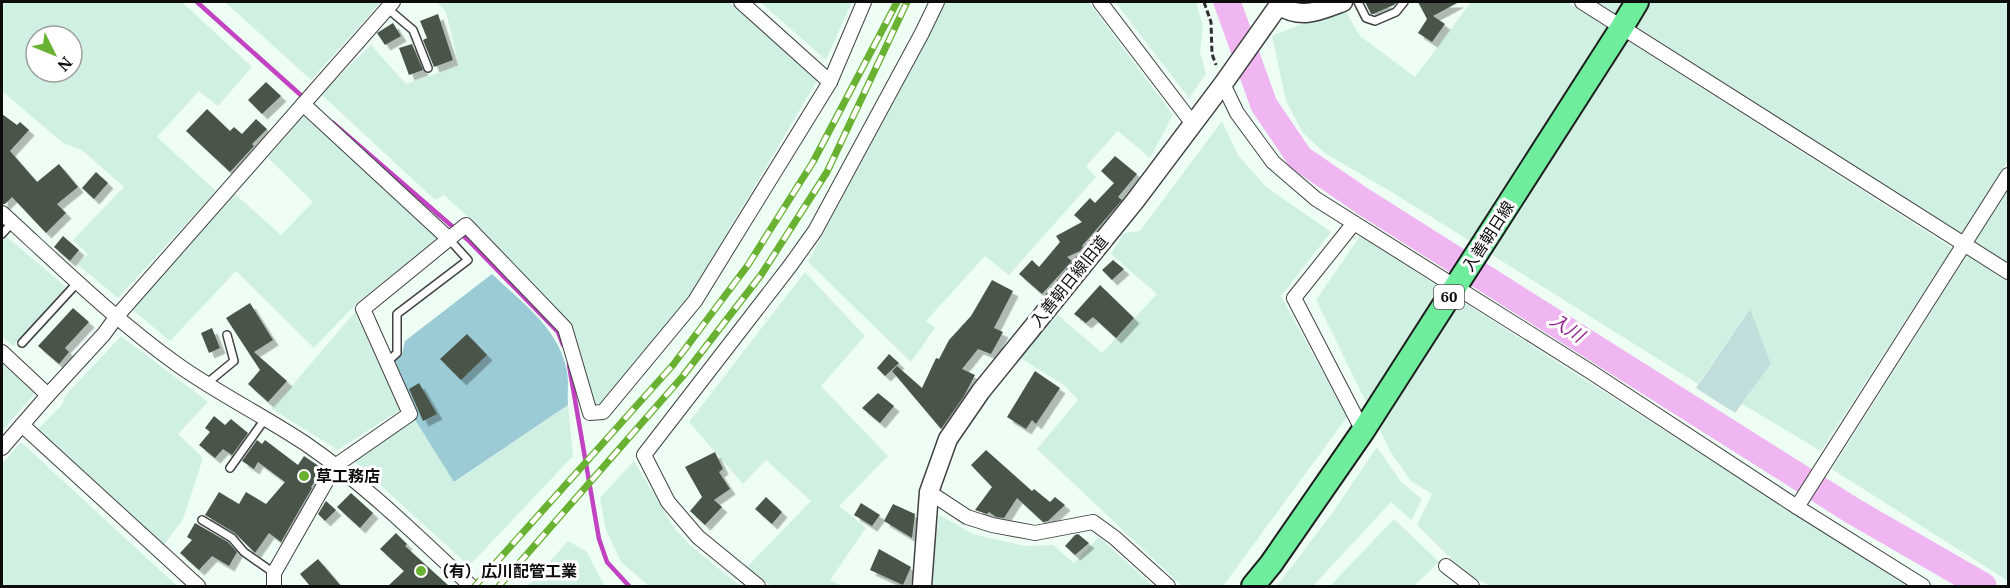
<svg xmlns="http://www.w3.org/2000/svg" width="2010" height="588" font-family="'Noto Serif','Noto Sans JP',serif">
  <defs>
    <filter id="shadow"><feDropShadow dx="5.5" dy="5.5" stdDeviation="0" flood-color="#0004"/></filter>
  </defs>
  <rect width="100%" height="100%" fill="#eefef4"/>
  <!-- farmland -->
  <g fill="#d0f1e1" fill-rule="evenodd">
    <path d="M2 2H182L252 67 218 106 199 91 157 137 216 191 118 298 77 264 88 254 73 240 124 187 82 150 63 143 2 91ZM36 36H72V72H36Z"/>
    <path d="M225 2H381L311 80Z"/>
    <path d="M437 2H729L817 81 685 303 599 405 592 403 571 327 498 252 485 232 444 195 435 200 321 94 371 45 406 84 459 66 446 12Z"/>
    <path d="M760 2H852L826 60Z"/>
    <path d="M944 2H1089L1173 115 1150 158 1118 131 1086 166 1096 177 1009 275 985 256 926 321 935 328 911 362 808 262 920 53Z"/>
    <path d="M1115 2H1196L1203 26 1200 52 1206 74 1189 98Z"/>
    <path d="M1471 2H1567L1952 248 1821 451 1742 404 1771 364 1749 310 1698 384 1390 191 1326 154 1303 133 1286 101 1272 36 1343 7 1360 36 1415 77Z"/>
    <path d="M1598 2H2008V160L1961 235Z"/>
    <path d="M305 114 437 238 359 301 314 348 236 271 170 341 130 308 235 194 281 235 313 202 268 158Z"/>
    <path d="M1222 121 1238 155 1265 186 1331 232 1281 296 1347 417 1223 586H1182L1037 449 1078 400 1065 386 1019 357 1058 315 1102 353 1157 294 1111 254 1124 233 1140 231Z"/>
    <path d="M2008 188V264L1974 242Z"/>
    <path d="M6 236 66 287 13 346 2 336V241Z"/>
    <path d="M1360 236 1908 586H1491L1468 575 1417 525 1432 494 1411 481 1390 451 1316 300Z"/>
    <path d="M1967 255 2008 282V581L1832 469Z"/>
    <path d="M805 272 865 336 821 386 888 456 839 506 866 528 830 580 842 586H771L747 567 811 501 766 460 743 484 689 422Z"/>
    <path d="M355 312 400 410 338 450 272 409Z"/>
    <path d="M121 336 208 402 178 434 203 458 183 519 164 545 38 429 62 405 65 396Z"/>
    <path d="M2 361 36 392 2 431Z"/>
    <path d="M568 405 573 456 469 566 354 461 414 418 455 482Z"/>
    <path d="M21 442 177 586H2V464Z"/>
    <path d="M1377 447 1401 482 1422 499 1412 520 1391 502 1313 586H1277L1333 512Z"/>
    <path d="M634 461 674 528 691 546 740 586H649L621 562 606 530 600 498Z"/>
    <path d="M939 515 973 534 1025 546 1053 545 1074 563 1099 537 1153 586H930Z"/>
    <path d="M1394 519 1439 562 1414 586H1330Z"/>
    <path d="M568 541 586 551 603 583 606 586H528Z"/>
  </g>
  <!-- forest -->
  <path fill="#9bcbd5" d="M492 274C521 302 560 329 567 372 569 383 567 394 568 405L454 482 414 418 393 364 402 354 405 341Z"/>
  <!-- cemetery -->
  <path fill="#c1dedc" d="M1750 309 1771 364 1735 413 1696 388Z"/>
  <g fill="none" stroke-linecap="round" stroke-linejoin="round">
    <!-- stream -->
    <g stroke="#c243c1" stroke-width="4.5">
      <path d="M197 2 304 98"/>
      <path d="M333 123 468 240 558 332 563 345"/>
      <path d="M569 365 599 539 607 562 629 586"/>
    </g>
    <!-- river -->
    <path stroke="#f0b6f1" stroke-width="27" d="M1227 2 1264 105 1300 158 1364 202 1853 511 1983 586"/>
  </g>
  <!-- building -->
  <g fill="#4a544a" filter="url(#shadow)">
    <path d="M1365 2H1397L1394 5 1373 14H1371Z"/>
    <path d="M1418 2H1459L1433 16 1445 24 1432 42 1418 33 1427 19Z"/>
    <path d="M438 14 453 60 434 67 423 40 427 38 420 21Z"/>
    <path d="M393 23 401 36 385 45 377 33Z"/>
    <path d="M412 44 423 70 409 75 399 48Z"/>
    <path d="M266 82 281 96 262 114 248 100Z"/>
    <path d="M207 109 230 131 234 127 242 134 256 119 267 129 252 144 254 146 230 172 186 131Z"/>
    <path d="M2 114 17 125 20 122 29 130 10 151 37 182 59 164 78 187 57 204 66 213 46 233 12 197 5 204H2Z"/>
    <path d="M1115 156 1137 174 1118 197 1122 200 1082 246 1083 247 1080 251 1067 257 1072 261 1042 294 1019 274 1032 260 1039 267 1060 242 1056 236 1082 222 1074 215 1090 198 1095 203 1114 183 1101 171Z"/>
    <path d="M96 172 108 183 94 199 82 188Z"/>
    <path d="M63 236 79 250 70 261 54 247Z"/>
    <path d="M1113 260 1124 269 1112 280 1102 270Z"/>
    <path d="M992 280 1013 291 994 328 1003 332 991 354 978 349 962 369 975 375 964 396 941 429 892 371 897 366 922 388 936 358 939 359 949 340 971 316Z"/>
    <path d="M1100 285 1134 318 1116 338 1093 317 1086 323 1074 314Z"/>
    <path d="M250 303 273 340 254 352 287 381 268 402 248 384 260 370 226 318Z"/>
    <path d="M73 308 89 322 65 348 69 352 59 364 38 346Z"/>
    <path d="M212 328 220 348 209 353 201 333Z"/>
    <path d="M467 334 487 355 461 380 440 359Z"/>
    <path d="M889 354 899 363 885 376 877 368Z"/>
    <path d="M1035 371 1060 388 1036 424 1032 420 1026 429 1007 417Z"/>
    <path d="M419 383 437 414 423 421 409 389Z"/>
    <path d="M878 393 894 406 880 423 862 408Z"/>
    <path d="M214 416 225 425 231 419 248 433 232 455 223 449 215 458 199 445 210 432 205 428Z"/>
    <path d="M257 440 262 444 265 440 298 465 304 456 323 469 311 487 312 488 281 542 269 533 255 553 235 533 205 515 219 492 239 504 246 492 266 504 285 482 258 462 254 469 242 461Z"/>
    <path d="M986 450 1032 491 1034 489 1050 502 1055 497 1065 505 1048 521 1043 522 1017 498 1004 518 996 517 989 512 987 514 975 510 992 487 971 465Z"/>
    <path d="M715 452 723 469 719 472 730 489 714 500 722 507 705 525 690 511 702 497 685 467Z"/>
    <path d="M351 493 373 513 360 528 337 507Z"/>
    <path d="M766 497 782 512 772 524 755 509Z"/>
    <path d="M326 501 336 510 325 521 318 514Z"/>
    <path d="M861 503 880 515 872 526 854 515Z"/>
    <path d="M893 504 915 514 912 538 884 521Z"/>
    <path d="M195 523 228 542 237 552 229 566 212 556 199 570 180 553 192 540 187 537Z"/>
    <path d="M396 533 407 544 405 546 449 586H388L404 571 380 549Z"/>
    <path d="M1078 534 1089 543 1075 555 1065 546 1075 535Z"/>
    <path d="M879 549 911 567 903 585 870 570Z"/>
    <path d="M318 559 341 586H310L300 574Z"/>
  </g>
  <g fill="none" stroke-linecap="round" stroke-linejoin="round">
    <defs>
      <g id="service">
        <path d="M1358 2 1366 18 1375 21 1396 12 1404 2"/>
        <path d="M387 8 413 30 428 68"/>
        <path d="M2 234 12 223"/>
        <path d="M22 343 78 282"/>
        <path d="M387 362 397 353V314L468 260 448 238"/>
        <path d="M206 384 234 361 227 335"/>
        <path d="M230 468 265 419"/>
        <path d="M202 520 232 538 244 552 274 573"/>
      </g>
      <g id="minor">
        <path d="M741 2 830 82"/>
        <path d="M1100 2 1193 124"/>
        <path d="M1582 2 2008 272"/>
        <path d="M1223 84 1237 113 1273 162 1316 199 1591 372 1797 507 1923 586"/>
        <path d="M303 104 448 238"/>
        <path d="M2 213C59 265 115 320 178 365 219 394 264 416 306 444 366 485 418 537 471 586"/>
        <path d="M1354 223 1294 298 1363 431"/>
        <path d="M2 352 48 395 2 448"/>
        <path d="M48 395 104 334 117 316 393 2"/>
        <path d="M22 425 198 586"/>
        <path d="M929 492 967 517 992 525 1035 533 1093 522 1115 538 1168 586"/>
        <path d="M1797 507 2008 175"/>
        <path d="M1446 566 1472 586"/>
        <path d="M274 586V573L335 466 410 414 363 309 466 225 565 328 590 413 603 412 695 301 830 82 864 2"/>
        <path d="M758 586 698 537 668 502 644 455 790 266 815 231 922 33 937 2"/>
      </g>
      <g id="tertiary">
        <path d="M1278 5C1302 20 1319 11 1343 2"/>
        <path d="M922 586 929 492 948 439 981 391 1135 201 1223 84 1281 2"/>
      </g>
      <path id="primary" d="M1253 586 1271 564 1363 431 1622 27 1637 2"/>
    </defs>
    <!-- service casing -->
    <use href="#service" stroke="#404040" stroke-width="10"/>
    <!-- minor casing -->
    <use href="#minor" stroke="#404040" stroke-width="16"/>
    <!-- tertiary casing -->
    <use href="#tertiary" stroke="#404040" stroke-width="21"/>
    <!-- primary casing -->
    <use href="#primary" stroke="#1e1e1e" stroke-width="26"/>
    <!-- path -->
    <path stroke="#2f2f2f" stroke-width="3" stroke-dasharray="6 3" stroke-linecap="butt" d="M1204 2 1211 22 1212 54 1216 65"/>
    <!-- service -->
    <use href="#service" stroke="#fff" stroke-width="7"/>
    <!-- minor -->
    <use href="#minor" stroke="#fff" stroke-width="14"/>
    <!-- tertiary -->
    <use href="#tertiary" stroke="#fff" stroke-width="18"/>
    <!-- primary -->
    <use href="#primary" stroke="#6eed9c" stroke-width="22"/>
    <defs>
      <g id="rail">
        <path d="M475 586 673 365 748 265 813 162 897 2"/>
        <path d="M499 586 683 376 761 275 827 172 907 2"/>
      </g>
    </defs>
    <!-- rail casing -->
    <use href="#rail" stroke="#69b130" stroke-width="7"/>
    <!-- rail -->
    <use href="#rail" stroke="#fff" stroke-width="4.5" stroke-dasharray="14" stroke-linecap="butt"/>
  </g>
  <!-- markers -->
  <g fill="#69b130" stroke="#fff" stroke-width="2">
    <circle cx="304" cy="476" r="6"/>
    <circle cx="421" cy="571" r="6"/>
  </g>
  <g text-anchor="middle" stroke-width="6" stroke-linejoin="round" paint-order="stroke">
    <!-- shield labels -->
    <rect fill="#fff" stroke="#565656" stroke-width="1.5" x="1434" y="285" width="30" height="24" rx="4.5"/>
    <g font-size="15" font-weight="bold" fill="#0d0d0d">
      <text x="1449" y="302">60</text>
    </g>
    <!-- street labels -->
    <g font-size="16" fill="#0d0d0d" stroke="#fff">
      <text transform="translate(1488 236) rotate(-57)" y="6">入善朝日線</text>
      <text transform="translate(1069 281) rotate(-51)" y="6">入善朝日線旧道</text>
    </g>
    <!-- poi labels -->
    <g font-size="16" font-weight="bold" fill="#0d0d0d" stroke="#fff" text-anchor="start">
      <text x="316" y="482">草工務店</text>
      <text x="433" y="577">（有）広川配管工業</text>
    </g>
    <!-- water labels -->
    <g font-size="18" font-style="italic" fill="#94208f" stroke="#fff">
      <text transform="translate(1567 328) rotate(33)" y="6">入川</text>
    </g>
  </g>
  <!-- border -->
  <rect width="2010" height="588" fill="none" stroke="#0d0d0d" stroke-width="6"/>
  <!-- north arrow -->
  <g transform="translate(54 54) rotate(133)"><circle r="28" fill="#ffffff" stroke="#9e9e9e" stroke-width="1.5"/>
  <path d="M0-4.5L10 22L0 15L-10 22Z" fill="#69b130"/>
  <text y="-9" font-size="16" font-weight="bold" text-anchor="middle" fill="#0d0d0d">N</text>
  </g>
</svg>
